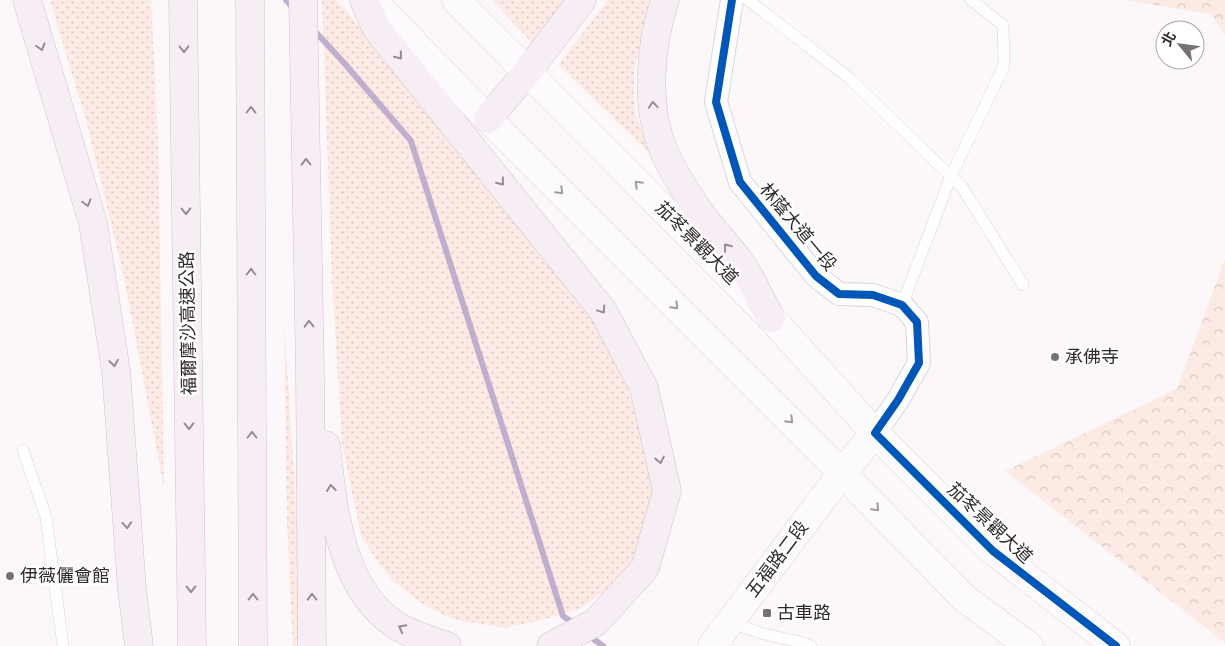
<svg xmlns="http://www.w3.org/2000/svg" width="1225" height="646" font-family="'Asap Condensed','Noto Sans TC',sans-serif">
  <defs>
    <pattern id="green-dots" width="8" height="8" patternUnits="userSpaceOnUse" patternTransform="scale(1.25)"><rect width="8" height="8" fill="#fdeae5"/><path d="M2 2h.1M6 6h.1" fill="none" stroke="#d9c9c5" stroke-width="1.8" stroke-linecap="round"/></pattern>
    <pattern id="forest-crowns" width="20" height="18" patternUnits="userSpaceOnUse" patternTransform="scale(1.25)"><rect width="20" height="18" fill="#fdeae5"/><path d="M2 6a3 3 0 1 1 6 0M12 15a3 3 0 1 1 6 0" fill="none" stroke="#d9c9c5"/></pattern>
  </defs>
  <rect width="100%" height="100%" fill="#fcf8fa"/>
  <!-- green -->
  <g fill="url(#green-dots)">
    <path d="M50 0H151L158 138 164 488 124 278 87 124Z"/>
    <path d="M322 0H336L375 44 596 320 628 389 646 451 653 489 648 526 631 564 617 582 581 608 550 618 505 628 456 620 434 611 420 602 393 581 379 564 361 536 342 443 332 279Z"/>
    <path d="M492 0H568L532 43Z"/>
    <path d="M608 0H649L634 72 635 113 649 152 558 65Z"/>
    <path d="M284 317 302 604V646H293L287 522Z"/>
  </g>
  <!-- forest -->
  <g fill="url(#forest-crowns)">
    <path d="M1124 0H1225V35L1211 14Z"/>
    <path d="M1225 259V643L1005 471 1177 389Z"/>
  </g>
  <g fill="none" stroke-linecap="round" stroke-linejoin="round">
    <!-- stream -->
    <g stroke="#bfafcc" stroke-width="6">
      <path d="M286 0 295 10"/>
      <path d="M312 28 345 64 411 141 563 616 576 625"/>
      <path d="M588 635 603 646"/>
    </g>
    <defs>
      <g id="lane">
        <path d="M748 0 848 77 962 187 1023 285"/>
        <path d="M902 305 951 176 1004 66 1003 25 971 0"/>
        <path d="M23 450 46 517 63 646"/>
        <path d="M730 622 764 634 800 642 811 646"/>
      </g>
      <path id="street" d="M732 0 716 102 740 182 816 276 839 294 873 295 902 305 917 322 919 363 898 400 875 433"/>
      <g id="secondary">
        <path d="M372 0 488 119 842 473 964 598 1029 646"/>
        <path d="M456 0 771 318 875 433 993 551 1116 646"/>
        <path d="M712 646 842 473 875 433"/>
      </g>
      <g id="highway">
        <path d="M27 0 93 223 116 371 132 589 139 646"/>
        <path d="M183 0 192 646"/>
        <path d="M250 0 253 646"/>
        <path d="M303 0 310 373 312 646"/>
        <path d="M364 0 376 28 603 311 644 388 667 491 645 568 596 622 551 646"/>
        <path d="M665 0C650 44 645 106 663 149 672 171 686 192 699 211 712 230 729 246 742 265 753 281 761 301 771 318"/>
        <path d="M488 119 527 72 582 0"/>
        <path d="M326 445C333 506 339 589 397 626 412 635 430 640 447 646"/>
      </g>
    </defs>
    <!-- lane casing -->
    <use href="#lane" stroke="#dad5d7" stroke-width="12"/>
    <!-- street casing -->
    <use href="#street" stroke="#dad5d7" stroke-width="24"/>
    <!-- secondary casing -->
    <use href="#secondary" stroke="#dad5d7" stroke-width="29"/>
    <!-- highway casing -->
    <use href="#highway" stroke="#cdc3ca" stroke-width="29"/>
    <!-- lane -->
    <use href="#lane" stroke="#fffefe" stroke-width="11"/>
    <!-- street -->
    <use href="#street" stroke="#fffefe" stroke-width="22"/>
    <!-- secondary -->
    <use href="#secondary" stroke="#fcfafc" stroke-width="28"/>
    <!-- highway -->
    <use href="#highway" stroke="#f7eef5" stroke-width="28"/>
    <defs>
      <path id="cycleway" d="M732 0 716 102 740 182 816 276 839 294 873 295 902 305 917 322 919 363 898 400 875 433 993 551 1116 646"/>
    </defs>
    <!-- cycleway casing -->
    <use href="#cycleway" stroke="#fff" stroke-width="11"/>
    <!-- cycleway -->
    <use href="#cycleway" stroke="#0057b8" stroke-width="8"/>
  </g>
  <!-- one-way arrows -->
  <defs><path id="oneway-chevron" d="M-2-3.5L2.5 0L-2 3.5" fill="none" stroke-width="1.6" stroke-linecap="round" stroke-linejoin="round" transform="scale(1.25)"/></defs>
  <g stroke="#938c90">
    <use href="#oneway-chevron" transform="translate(41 47) rotate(74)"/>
    <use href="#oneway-chevron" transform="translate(184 49) rotate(89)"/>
    <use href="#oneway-chevron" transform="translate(399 56) rotate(51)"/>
    <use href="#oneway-chevron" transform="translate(653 105) rotate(-94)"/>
    <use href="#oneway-chevron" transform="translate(251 110) rotate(-90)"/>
    <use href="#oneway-chevron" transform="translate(306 162) rotate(-91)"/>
    <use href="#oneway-chevron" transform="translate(501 182) rotate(51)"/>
    <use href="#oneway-chevron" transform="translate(87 203) rotate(74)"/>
    <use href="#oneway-chevron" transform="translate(186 211) rotate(89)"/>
    <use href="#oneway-chevron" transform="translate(727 247) rotate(-128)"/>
    <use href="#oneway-chevron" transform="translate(251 272) rotate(-90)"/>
    <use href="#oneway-chevron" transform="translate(602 310) rotate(56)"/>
    <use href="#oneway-chevron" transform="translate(309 324) rotate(-91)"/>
    <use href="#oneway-chevron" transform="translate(114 363) rotate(81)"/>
    <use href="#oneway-chevron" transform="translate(189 426) rotate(89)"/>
    <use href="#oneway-chevron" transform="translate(252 435) rotate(-90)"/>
    <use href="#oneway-chevron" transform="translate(660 460) rotate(78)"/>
    <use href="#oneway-chevron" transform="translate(331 488) rotate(-97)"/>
    <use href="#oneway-chevron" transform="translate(127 525) rotate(86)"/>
    <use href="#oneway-chevron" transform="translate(191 589) rotate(89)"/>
    <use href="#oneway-chevron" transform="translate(253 597) rotate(-90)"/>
    <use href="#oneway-chevron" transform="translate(312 597) rotate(-91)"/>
    <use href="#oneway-chevron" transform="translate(402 628) rotate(-152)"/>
  </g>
  <g stroke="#a09c9e">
    <use href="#oneway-chevron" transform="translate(638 184) rotate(-135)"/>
    <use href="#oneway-chevron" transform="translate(560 191) rotate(45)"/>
    <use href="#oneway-chevron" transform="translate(675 306) rotate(45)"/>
    <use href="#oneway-chevron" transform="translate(790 420) rotate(45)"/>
    <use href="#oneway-chevron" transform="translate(876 508) rotate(46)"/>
  </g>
  <!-- markers -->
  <g fill="#777173" stroke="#fff" stroke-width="2">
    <circle cx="1055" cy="357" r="5"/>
    <circle cx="10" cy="576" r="5"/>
    <rect x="762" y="608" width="10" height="10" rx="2.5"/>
  </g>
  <g text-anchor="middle" stroke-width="5" stroke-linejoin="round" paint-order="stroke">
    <!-- street labels -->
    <g font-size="18" fill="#2f292b" stroke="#fff">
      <text transform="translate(798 227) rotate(50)" y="6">林蔭大道一段</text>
      <text transform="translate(697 243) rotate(45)" y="6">茄苳景觀大道</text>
      <text transform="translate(188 323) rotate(-91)" y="6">福爾摩沙高速公路</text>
      <text transform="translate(990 523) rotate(43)" y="6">茄苳景觀大道</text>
      <text transform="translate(777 559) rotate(-53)" y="6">五福路二段</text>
    </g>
    <!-- poi labels -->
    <g font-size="18" fill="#2f292b" stroke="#fff" text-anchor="start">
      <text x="1065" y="363">承佛寺</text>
      <text x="20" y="582">伊薇儷會館</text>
      <text x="777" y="619">古車路</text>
    </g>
  </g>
  <!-- north arrow -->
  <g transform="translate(1180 45) rotate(299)"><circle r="24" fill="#ffffff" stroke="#aca9aa"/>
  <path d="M0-4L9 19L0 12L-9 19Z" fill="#777173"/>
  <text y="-8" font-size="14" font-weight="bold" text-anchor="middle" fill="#2f292b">北</text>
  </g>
</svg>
